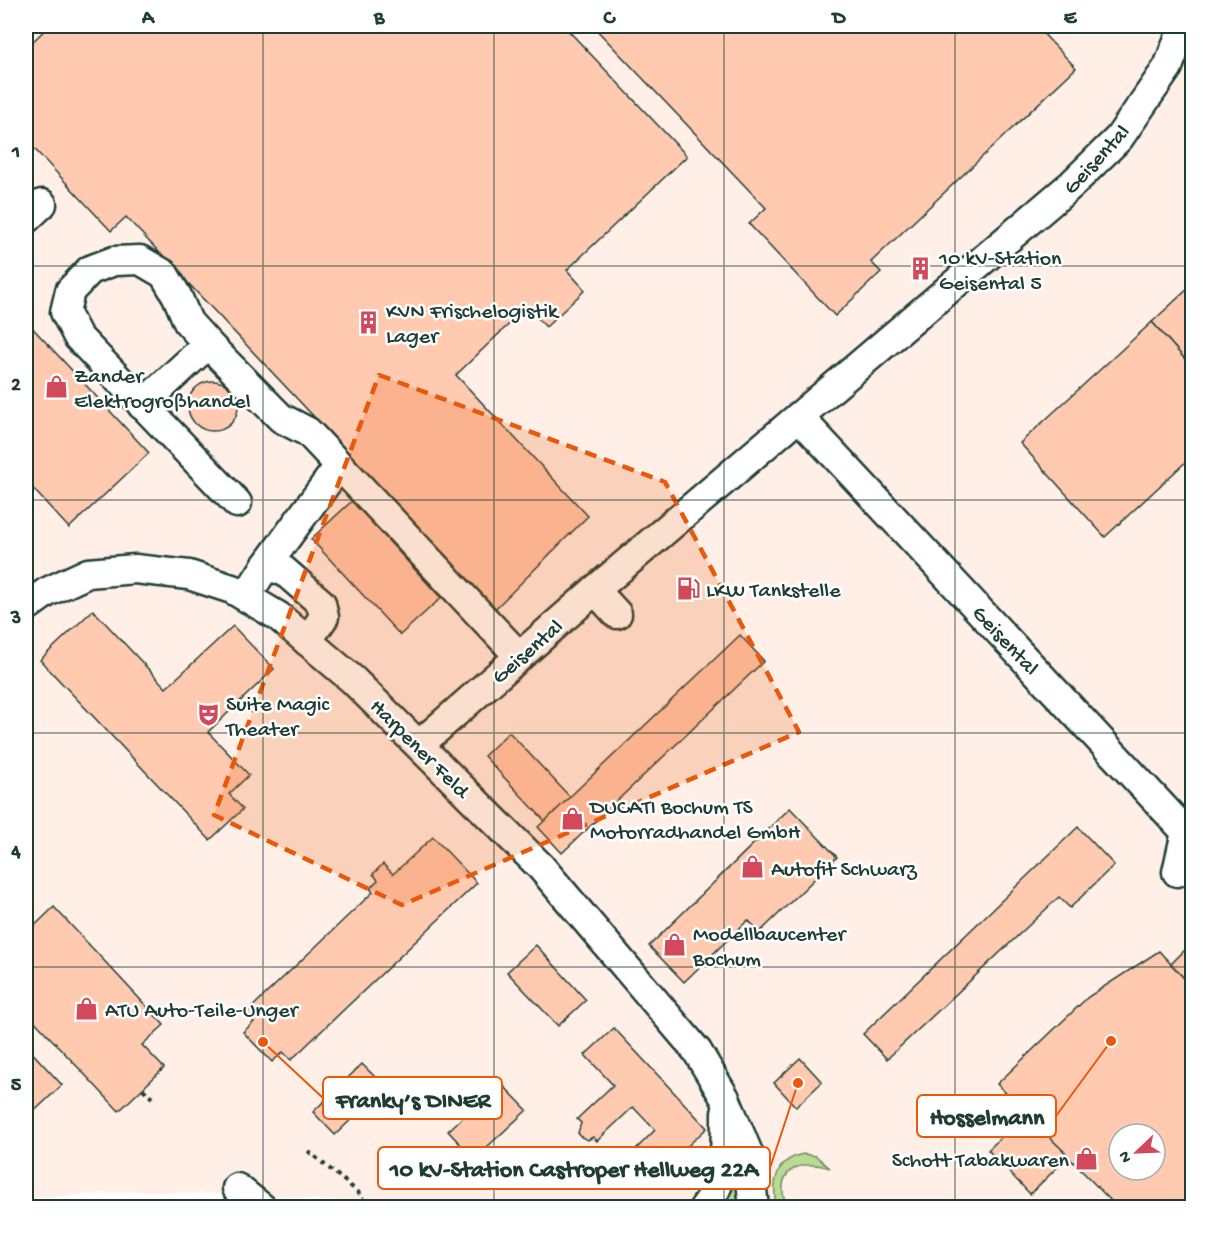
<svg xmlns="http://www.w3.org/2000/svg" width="1218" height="1233" font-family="'Gochi Hand',sans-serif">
  <rect width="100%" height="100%" fill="#fff"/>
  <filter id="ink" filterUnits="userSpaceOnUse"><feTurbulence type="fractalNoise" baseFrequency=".0167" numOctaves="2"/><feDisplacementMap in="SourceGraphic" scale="12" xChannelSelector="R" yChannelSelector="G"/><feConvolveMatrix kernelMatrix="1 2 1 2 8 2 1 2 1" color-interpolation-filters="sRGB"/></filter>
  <g filter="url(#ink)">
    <!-- built -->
    <path fill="#ffefe7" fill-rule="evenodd" d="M26 26H1192V1207L393 1208 278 1196 134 1191 26 1199ZM1119 1134H1155V1170H1119Z"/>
    <!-- green -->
    <g fill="#badb94" stroke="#6c8c64" stroke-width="1.5">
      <path d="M804 1154 816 1156 830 1168C797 1158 773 1172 787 1207H776C772 1182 775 1159 804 1154Z"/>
      <path d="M735 1165 742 1207 718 1208Z"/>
    </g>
    <!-- building -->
    <g fill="#ffcab0" stroke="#1f3d34" stroke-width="1.5" fill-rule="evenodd">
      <path d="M49 26H564L687 156 567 270 585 290 546 327 527 307 456 375 588 516 495 609 126 217 111 231 26 140V48Z"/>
      <path d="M593 26H1036L1076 68 871 262 881 272 835 316 749 224 766 208Z"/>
      <path d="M924 263 927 267 919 274 916 270Z"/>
      <path d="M1192 285V367L1152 322Z"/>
      <path d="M26 321 149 453 69 528 26 481Z"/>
      <path d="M1152 322 1192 367V456L1105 537 1020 443Z"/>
      <circle cx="213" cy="406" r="25"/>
      <path d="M352 501 441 598 400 635 311 539Z"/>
      <path d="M93 610 166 688 233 626 274 669 208 732 249 775 229 794 243 809 210 840 40 660Z"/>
      <path d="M740 635 764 661 562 853 538 827Z"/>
      <path d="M509 732 570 797 545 821 484 756Z"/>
      <path d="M790 808 837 857 760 932 748 920 684 982 649 946Z"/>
      <path d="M1078 827 1114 865 1070 908 1059 897 887 1059 863 1034Z"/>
      <path d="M433 837 477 883 291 1060 283 1052 272 1062 243 1032 254 1022 246 1013 373 892 370 888 378 880 373 874 383 864 393 874Z"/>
      <path d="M54 907 164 1025 142 1045 164 1068 119 1111 26 1012V934Z"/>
      <path d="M536 945 586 1000 558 1026 507 972Z"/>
      <path d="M1190 945 1192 948V987L1171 964Z"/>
      <path d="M1159 951 1192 987V1208H1118L997 1084 1088 997ZM1119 1134H1155V1170H1119Z"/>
      <path d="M614 1028 707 1128 678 1155 675 1151 644 1180 630 1166 641 1156 635 1150 655 1130 633 1107 597 1141 593 1137 588 1140 581 1137 578 1133 581 1123 577 1119 613 1085 585 1055Z"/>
      <path d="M26 1046 62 1085 26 1119Z"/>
      <path d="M800 1058 822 1082 796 1107 774 1083Z"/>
      <path d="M362 1064 385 1087 335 1135 313 1112Z"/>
      <path d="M500 1082 527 1110 474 1159 448 1131Z"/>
      <path d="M1025 1114 1069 1156 1030 1194 988 1150Z"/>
    </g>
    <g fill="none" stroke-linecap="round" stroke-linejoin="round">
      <defs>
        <g id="minor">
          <path d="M26 219 42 204"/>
          <path d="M142 405 208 344"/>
          <path d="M799 417 1186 832 1177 872"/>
          <path d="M237 503 78 337 65 312 70 291 90 270 114 261 140 260 164 274 177 296 188 322 208 344 281 418 308 432 519 656"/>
          <path d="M265 567 339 466"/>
          <path d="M595 590 617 614"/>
          <path d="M246 597 265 567 283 570 321 603 324 617 307 641"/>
          <path d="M26 607 47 592 88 573 135 569 189 575 232 589 278 616 353 680 541 867 697 1051 725 1098 748 1153 754 1208"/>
          <path d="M420 744 595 590 1071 185 1119 138 1168 67 1184 26"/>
          <path d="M237 1188 262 1208"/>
          <path d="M704 1208C727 1180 726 1147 726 1113"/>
        </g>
      </defs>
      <!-- minor casing -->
      <use href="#minor" stroke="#1f3d34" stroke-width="33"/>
      <!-- path -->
      <g stroke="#1f3d34" stroke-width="4" stroke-dasharray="4.5 4.5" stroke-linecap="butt">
        <path d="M143 1089 152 1098"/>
        <path d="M308 1151 358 1192 369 1208"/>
      </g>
      <!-- minor -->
      <use href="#minor" stroke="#fff" stroke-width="28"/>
    </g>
  </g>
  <!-- marked area -->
  <path fill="#e8590c" fill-opacity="0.2" stroke="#e8590c" stroke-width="4.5" stroke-dasharray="12 8" stroke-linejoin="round" d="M379 375 665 482 799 732 402 905 214 815Z"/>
  <!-- grid -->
  <path fill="none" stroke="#1f3d34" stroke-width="1.5" stroke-opacity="0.55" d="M263 26V1208M494 26V1208M724 26V1208M955 26V1208M26 266H1192M26 500H1192M26 733H1192M26 967H1192"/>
  <!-- icons -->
  <defs>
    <symbol id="building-bare" viewBox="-9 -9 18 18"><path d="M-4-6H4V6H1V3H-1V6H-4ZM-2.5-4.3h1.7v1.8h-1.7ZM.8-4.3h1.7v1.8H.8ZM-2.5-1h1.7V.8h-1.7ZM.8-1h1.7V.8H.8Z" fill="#d1495b" stroke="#fff" stroke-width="2.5" paint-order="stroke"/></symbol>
    <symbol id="shop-bare" viewBox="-9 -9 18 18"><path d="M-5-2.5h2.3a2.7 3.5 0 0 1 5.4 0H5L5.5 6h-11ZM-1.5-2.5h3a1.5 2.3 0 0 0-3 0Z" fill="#d1495b" stroke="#fff" stroke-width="2.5" paint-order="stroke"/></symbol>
    <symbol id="fuel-bare" viewBox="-9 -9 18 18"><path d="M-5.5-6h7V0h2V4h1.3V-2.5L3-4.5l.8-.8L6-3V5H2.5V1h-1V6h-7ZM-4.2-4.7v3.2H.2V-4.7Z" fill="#d1495b" stroke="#fff" stroke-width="2.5" paint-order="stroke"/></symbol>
    <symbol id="theatre-bare" viewBox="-9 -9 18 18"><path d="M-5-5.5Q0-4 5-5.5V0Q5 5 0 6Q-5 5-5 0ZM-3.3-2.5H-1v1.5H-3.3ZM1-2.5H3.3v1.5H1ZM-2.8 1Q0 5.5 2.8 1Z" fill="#d1495b" stroke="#fff" stroke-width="2.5" paint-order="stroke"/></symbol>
  </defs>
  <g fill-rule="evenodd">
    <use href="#building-bare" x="904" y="252" width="33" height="33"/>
    <use href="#building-bare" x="352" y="306" width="33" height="33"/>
    <use href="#shop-bare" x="40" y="370" width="33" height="33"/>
    <use href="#fuel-bare" x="672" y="572" width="33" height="33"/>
    <use href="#theatre-bare" x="192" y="698" width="33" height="33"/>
    <use href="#shop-bare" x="556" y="802" width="33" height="33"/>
    <use href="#shop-bare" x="736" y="850" width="33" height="33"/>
    <use href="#shop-bare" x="658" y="928" width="33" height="33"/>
    <use href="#shop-bare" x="70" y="992" width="33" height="33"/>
    <use href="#shop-bare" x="1070" y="1142" width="33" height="33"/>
  </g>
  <g text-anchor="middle" stroke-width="5" stroke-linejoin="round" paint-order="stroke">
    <!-- street labels -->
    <g font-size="22" fill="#1f3d34" stroke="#fff">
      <text transform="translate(1095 158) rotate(-47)" y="8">Geisental</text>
      <text transform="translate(1007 639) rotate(47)" y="8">Geisental</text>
      <text transform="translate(526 650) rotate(-41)" y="8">Geisental</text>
      <text transform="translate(421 747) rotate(45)" y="8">Harpener Feld</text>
    </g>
    <!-- poi labels -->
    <g font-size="22" fill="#1f3d34" stroke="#fff" text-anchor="start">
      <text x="939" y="264">10 kV-Station<tspan x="939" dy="25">Geisental 5</tspan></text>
      <text x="386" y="317">KVN Frischelogistik<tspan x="386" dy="25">Lager</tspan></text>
      <text x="74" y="382">Zander<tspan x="74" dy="25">Elektrogroßhandel</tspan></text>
      <text x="706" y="596">LKW Tankstelle</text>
      <text x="226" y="710">Suite Magic<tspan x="226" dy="25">Theater</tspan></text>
      <text x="590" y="813">DUCATI Bochum TS<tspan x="590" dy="25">Motorradhandel GmbH</tspan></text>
      <text x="771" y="875">Autofit Schwarz</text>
      <text x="693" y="940">Modellbaucenter<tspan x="693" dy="25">Bochum</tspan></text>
      <text x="105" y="1016">ATU Auto-Teile-Unger</text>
      <text x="1069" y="1166" text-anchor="end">Schott Tabakwaren</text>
    </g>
  </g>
  <!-- callouts -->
  <path fill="none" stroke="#e8590c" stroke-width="2" d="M263 1042L323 1098M1111 1041L1056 1116M798 1083L770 1168"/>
  <g fill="#e8590c" stroke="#fff" stroke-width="2">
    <circle cx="263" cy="1042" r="6"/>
    <circle cx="1111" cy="1041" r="6"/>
    <circle cx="798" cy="1083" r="6"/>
  </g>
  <g fill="#fff" stroke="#e8590c" stroke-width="2">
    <rect x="323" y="1077" width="179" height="42" rx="6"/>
    <rect x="917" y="1095" width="139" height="42" rx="6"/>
    <rect x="378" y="1147" width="392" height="42" rx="6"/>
  </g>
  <g font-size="24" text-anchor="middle" font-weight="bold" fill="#1f3d34">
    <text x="413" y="1107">Franky’s DINER</text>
    <text x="987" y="1124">Hosselmann</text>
    <text x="574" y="1176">10 kV-Station Castroper Hellweg 22A</text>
  </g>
  <!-- margin -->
  <rect width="1218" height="1233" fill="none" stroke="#fff" stroke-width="66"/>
  <!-- north arrow -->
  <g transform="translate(1137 1152) rotate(247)"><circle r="28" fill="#ffffff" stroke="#a5b1ae" stroke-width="1.5"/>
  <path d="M0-4.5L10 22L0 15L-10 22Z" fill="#d1495b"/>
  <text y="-9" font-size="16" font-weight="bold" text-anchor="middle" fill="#1f3d34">N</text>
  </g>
  <rect x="33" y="33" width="1152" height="1167" fill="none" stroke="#1f3d34" stroke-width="2"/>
  <g font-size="20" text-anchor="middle" font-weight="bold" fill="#1f3d34">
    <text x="148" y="23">A</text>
    <text x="379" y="23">B</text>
    <text x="609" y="23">C</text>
    <text x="839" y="23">D</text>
    <text x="1070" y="23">E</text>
    <text x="16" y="157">1</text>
    <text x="16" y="390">2</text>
    <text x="16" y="623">3</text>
    <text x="16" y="857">4</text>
    <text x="16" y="1090">5</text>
  </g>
</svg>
